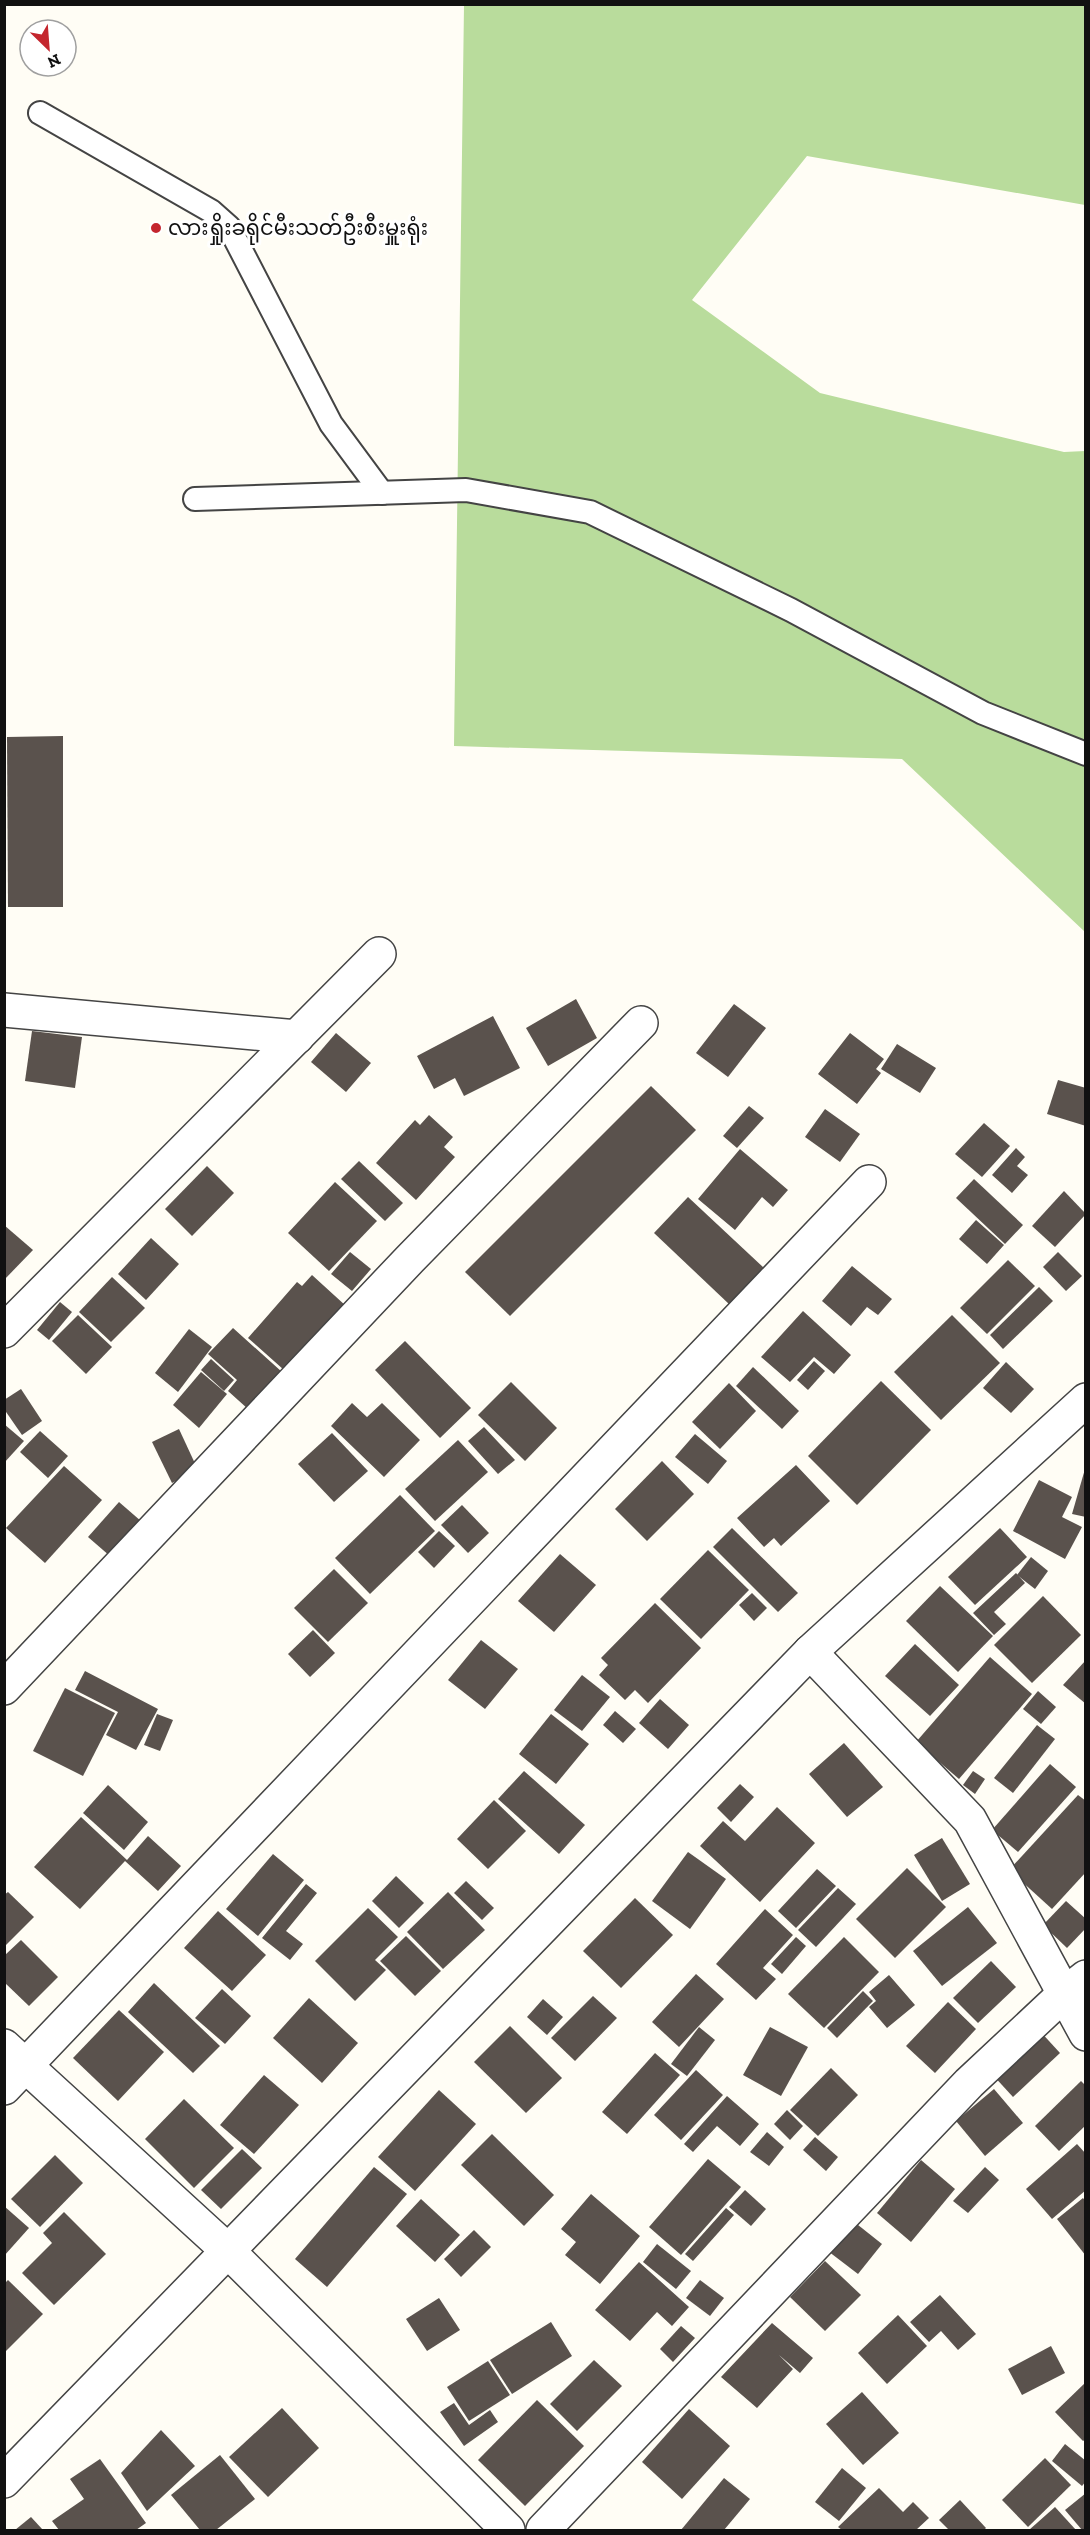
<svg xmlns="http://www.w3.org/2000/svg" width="1090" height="2535" font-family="'Zilla Slab','Noto Sans Myanmar',serif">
  <rect width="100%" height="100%" fill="#fffdf5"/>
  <!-- forest -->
  <path fill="#b9dc9c" d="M464 5H1085V205L807 156 692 300 820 393 1064 452 1085 451V932L902 759 454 746Z"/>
  <!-- building -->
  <g fill="#5a524d">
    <path d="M63 736V907H8L7 737Z"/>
    <path d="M576 999 597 1038 548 1066 526 1028Z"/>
    <path d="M734 1004 766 1028 728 1077 696 1053Z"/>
    <path d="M493 1016 520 1068 464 1096 455 1078 434 1089 417 1056Z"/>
    <path d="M32 1031 82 1037 75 1088 25 1081Z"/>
    <path d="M336 1033 371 1063 346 1092 311 1062Z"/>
    <path d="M850 1033 884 1059 876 1069 881 1073 857 1104 818 1074Z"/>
    <path d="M897 1044 936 1068 920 1093 881 1069Z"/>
    <path d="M1058 1080 1086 1088V1126L1047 1114Z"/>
    <path d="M651 1086 696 1130 510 1316 465 1272Z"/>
    <path d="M749 1106 764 1118 737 1148 723 1136Z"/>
    <path d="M825 1109 860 1134 840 1162 805 1137Z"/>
    <path d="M429 1115 453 1137 444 1147 455 1157 416 1200 376 1163 415 1120 420 1125Z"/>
    <path d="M984 1123 1010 1146 982 1177 955 1154Z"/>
    <path d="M1016 1148 1025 1157 1017 1166 1028 1175 1012 1193 992 1175Z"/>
    <path d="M740 1149 788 1190 773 1207 762 1197 735 1230 698 1199Z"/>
    <path d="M359 1161 403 1203 385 1221 341 1179Z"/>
    <path d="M207 1166 234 1193 192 1236 165 1209Z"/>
    <path d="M974 1179 1023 1225 1005 1244 956 1198Z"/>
    <path d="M335 1182 377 1221 329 1271 288 1233Z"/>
    <path d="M1064 1191 1086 1214 1055 1247 1032 1226Z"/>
    <path d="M688 1197 765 1269 730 1305 654 1233Z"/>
    <path d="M976 1220 1004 1245 987 1264 959 1239Z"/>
    <path d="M4 1225 33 1250 4 1280Z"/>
    <path d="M151 1238 179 1264 146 1300 118 1274Z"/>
    <path d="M350 1252 371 1269 352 1291 331 1274Z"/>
    <path d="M1058 1252 1082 1276 1066 1291 1043 1267Z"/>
    <path d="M1008 1260 1035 1286 987 1334 960 1308Z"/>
    <path d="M852 1266 892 1299 878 1315 867 1307 851 1326 822 1301Z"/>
    <path d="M312 1275 346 1306 293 1378 248 1338 297 1282 302 1286Z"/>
    <path d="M112 1277 145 1308 111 1342 79 1312Z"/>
    <path d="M1039 1287 1053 1301 1003 1349 990 1335Z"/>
    <path d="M60 1302 72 1312 49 1340 37 1330Z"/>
    <path d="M803 1311 851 1355 834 1374 814 1357 790 1382 761 1357Z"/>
    <path d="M78 1315 112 1347 86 1374 52 1341Z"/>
    <path d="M952 1315 1000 1363 941 1420 894 1372Z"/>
    <path d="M233 1328 282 1372 248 1409 228 1391 237 1380 208 1354Z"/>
    <path d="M189 1329 212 1347 178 1392 155 1373Z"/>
    <path d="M405 1341 471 1408 440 1438 375 1370Z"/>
    <path d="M211 1359 234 1380 224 1391 201 1370Z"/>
    <path d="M814 1361 825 1371 808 1390 797 1380Z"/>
    <path d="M1006 1362 1034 1389 1011 1413 983 1388Z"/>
    <path d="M753 1367 799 1411 782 1429 736 1386Z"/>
    <path d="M201 1372 227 1394 199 1428 173 1405Z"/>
    <path d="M881 1381 931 1430 857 1505 808 1456Z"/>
    <path d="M511 1382 557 1428 525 1461 478 1415Z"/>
    <path d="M729 1383 756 1411 720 1449 692 1422Z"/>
    <path d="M21 1389 42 1421 22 1435 4 1409V1400Z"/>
    <path d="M352 1403 367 1417 382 1403 420 1440 384 1477 331 1426Z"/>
    <path d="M4 1424 24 1441 4 1463Z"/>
    <path d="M484 1427 515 1460 498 1474 468 1441Z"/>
    <path d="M179 1429 198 1470 172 1483 152 1442Z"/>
    <path d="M40 1431 68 1456 48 1478 20 1452Z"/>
    <path d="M332 1433 368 1471 334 1502 298 1464Z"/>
    <path d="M695 1434 727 1461 708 1484 675 1457Z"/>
    <path d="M458 1440 488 1472 435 1521 405 1489Z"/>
    <path d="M662 1461 694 1494 647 1541 615 1509Z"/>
    <path d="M796 1465 830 1501 781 1546 774 1538 764 1547 737 1518Z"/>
    <path d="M64 1466 102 1500 45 1563 6 1528Z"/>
    <path d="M1085 1469H1086V1517L1072 1514Z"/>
    <path d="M1039 1480 1072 1497 1062 1517 1082 1527 1065 1559 1013 1531Z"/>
    <path d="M400 1495 435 1531 370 1594 335 1558Z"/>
    <path d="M119 1502 149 1528 118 1563 88 1537Z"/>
    <path d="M462 1505 489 1533 468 1553 441 1525Z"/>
    <path d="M732 1528 798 1593 778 1612 713 1547Z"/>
    <path d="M1000 1528 1027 1557 975 1605 948 1577Z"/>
    <path d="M439 1531 455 1546 434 1568 418 1552Z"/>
    <path d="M708 1550 749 1590 701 1639 660 1599Z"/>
    <path d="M560 1554 596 1585 554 1632 518 1601Z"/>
    <path d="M1031 1557 1048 1571 1035 1589 1017 1575Z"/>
    <path d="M334 1569 368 1603 328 1642 294 1608Z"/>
    <path d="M1016 1573 1025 1583 994 1612 1006 1624 994 1635 973 1613Z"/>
    <path d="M940 1586 993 1636 958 1672 906 1621Z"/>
    <path d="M752 1593 767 1608 754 1621 739 1605Z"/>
    <path d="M1043 1596 1081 1635 1032 1683 994 1645Z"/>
    <path d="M655 1603 701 1648 648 1703 635 1690 625 1700 599 1675 608 1665 601 1658Z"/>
    <path d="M313 1630 335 1653 310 1677 288 1654Z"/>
    <path d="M481 1640 518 1669 485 1709 448 1680Z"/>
    <path d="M915 1644 959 1685 930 1716 885 1676Z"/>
    <path d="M990 1657 1032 1694 959 1779 916 1742Z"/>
    <path d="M1086 1660V1704L1063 1685Z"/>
    <path d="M85 1671 158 1709 136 1750 106 1735 118 1712 75 1690Z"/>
    <path d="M582 1675 610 1697 582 1731 554 1710Z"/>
    <path d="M65 1688 115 1713 83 1776 33 1751Z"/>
    <path d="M1038 1691 1056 1707 1041 1724 1023 1709Z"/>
    <path d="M660 1699 689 1725 668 1749 639 1723Z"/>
    <path d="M615 1711 636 1729 623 1743 603 1725Z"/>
    <path d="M157 1714 173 1720 160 1751 144 1745Z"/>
    <path d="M551 1714 589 1744 556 1784 519 1754Z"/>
    <path d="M1037 1725 1055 1739 1013 1793 994 1778Z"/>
    <path d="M844 1743 883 1787 847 1817 809 1774Z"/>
    <path d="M1050 1764 1076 1787 1018 1852 992 1830Z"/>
    <path d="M524 1771 585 1825 559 1854 498 1799Z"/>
    <path d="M973 1771 985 1779 975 1794 963 1785Z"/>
    <path d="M740 1784 754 1797 731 1822 717 1808Z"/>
    <path d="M108 1785 148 1822 124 1850 83 1813Z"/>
    <path d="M1078 1795 1086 1801V1872L1052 1909 1009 1870Z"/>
    <path d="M494 1800 526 1831 488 1869 457 1839Z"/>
    <path d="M777 1807 815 1843 760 1902 700 1846 723 1821 745 1841Z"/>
    <path d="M81 1817 127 1860 148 1836 181 1866 158 1891 125 1861 80 1909 34 1867Z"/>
    <path d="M942 1838 970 1884 942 1901 914 1855Z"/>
    <path d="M688 1852 726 1879 690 1929 652 1901Z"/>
    <path d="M273 1854 304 1880 258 1936 226 1909Z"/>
    <path d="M907 1868 946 1907 895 1958 856 1919Z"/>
    <path d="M817 1869 836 1886 796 1928 778 1911Z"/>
    <path d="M396 1876 424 1903 399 1928 372 1901Z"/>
    <path d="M466 1881 494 1908 482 1920 454 1893Z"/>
    <path d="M306 1884 317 1893 286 1931 303 1944 290 1960 262 1938Z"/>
    <path d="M838 1888 856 1904 816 1947 798 1930Z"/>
    <path d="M8 1892 34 1917 4 1947V1895Z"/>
    <path d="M448 1892 485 1930 443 1969 407 1932Z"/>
    <path d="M635 1898 673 1935 621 1988 583 1951Z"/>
    <path d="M1066 1901 1086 1919V1928L1067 1948 1043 1925Z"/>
    <path d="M968 1907 997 1943 942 1986 913 1951Z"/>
    <path d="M368 1908 398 1937 375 1960 386 1970 355 2001 315 1961Z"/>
    <path d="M765 1909 793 1935 763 1968 776 1979 756 2000 716 1964Z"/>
    <path d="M218 1911 266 1955 232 1991 184 1948Z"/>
    <path d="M406 1936 441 1971 415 1996 380 1961Z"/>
    <path d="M796 1937 806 1946 782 1974 771 1964Z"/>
    <path d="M844 1937 879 1972 824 2028 788 1994Z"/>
    <path d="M21 1940 58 1977 29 2006 4 1982V1956Z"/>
    <path d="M991 1961 1016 1987 978 2023 953 1998Z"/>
    <path d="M696 1974 724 1999 679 2047 652 2022Z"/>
    <path d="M889 1975 915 2005 887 2028 869 2007 876 2001 869 1992Z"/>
    <path d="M154 1983 220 2046 193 2073 128 2012Z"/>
    <path d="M222 1989 251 2016 225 2044 195 2018Z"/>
    <path d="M863 1991 873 2001 837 2038 827 2028Z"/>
    <path d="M593 1996 617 2018 575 2061 551 2038Z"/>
    <path d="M309 1998 358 2043 322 2083 273 2038Z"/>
    <path d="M543 1999 563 2017 547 2035 527 2017Z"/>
    <path d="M948 2002 976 2029 935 2073 906 2046Z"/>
    <path d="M119 2010 164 2052 118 2101 73 2058Z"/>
    <path d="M510 2026 562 2078 526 2113 474 2062Z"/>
    <path d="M699 2027 715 2040 687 2076 671 2064Z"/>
    <path d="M770 2027 808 2047 781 2096 743 2075Z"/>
    <path d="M1038 2029 1060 2053 1013 2097 991 2073Z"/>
    <path d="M655 2053 680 2075 627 2134 602 2112Z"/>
    <path d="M831 2068 858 2095 818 2136 790 2110Z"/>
    <path d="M696 2070 723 2095 681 2140 654 2115Z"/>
    <path d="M264 2075 299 2105 254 2154 220 2125Z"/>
    <path d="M1081 2081 1086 2086V2125L1059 2151 1035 2126Z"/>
    <path d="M994 2089 1023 2123 985 2156 956 2121Z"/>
    <path d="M439 2090 476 2124 415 2191 378 2157Z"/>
    <path d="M727 2096 759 2124 740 2146 717 2126 693 2152 684 2144Z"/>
    <path d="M184 2099 234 2148 194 2188 145 2139Z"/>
    <path d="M787 2110 803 2126 790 2140 774 2124Z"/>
    <path d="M767 2132 784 2147 769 2166 750 2152Z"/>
    <path d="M492 2134 554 2195 524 2226 461 2165Z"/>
    <path d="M815 2137 838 2157 826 2171 803 2150Z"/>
    <path d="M1077 2144 1086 2154V2190L1052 2219 1026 2189Z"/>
    <path d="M242 2149 262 2168 221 2209 201 2190Z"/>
    <path d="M55 2155 83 2183 40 2227 11 2199Z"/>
    <path d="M708 2159 741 2187 681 2255 649 2227Z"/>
    <path d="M921 2160 955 2189 911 2242 877 2213Z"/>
    <path d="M374 2167 407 2194 327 2287 295 2259Z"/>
    <path d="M985 2167 999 2180 968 2213 953 2201Z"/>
    <path d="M745 2190 766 2209 751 2226 729 2207Z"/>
    <path d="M591 2194 640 2236 600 2284 565 2255 576 2242 561 2229Z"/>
    <path d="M1083 2198 1086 2202V2256L1057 2219Z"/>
    <path d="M421 2199 460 2235 435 2262 396 2226Z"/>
    <path d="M4 2206 29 2228 4 2256Z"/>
    <path d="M726 2208 734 2215 693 2261 685 2254Z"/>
    <path d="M64 2212 106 2254 54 2305 22 2273 52 2243 43 2233Z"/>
    <path d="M848 2217 882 2244 858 2274 824 2248Z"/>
    <path d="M474 2230 491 2247 461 2277 444 2259Z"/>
    <path d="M657 2244 691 2271 676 2289 643 2262Z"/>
    <path d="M825 2261 861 2295 825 2331 790 2297Z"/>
    <path d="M639 2262 689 2307 672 2326 657 2312 630 2341 595 2310Z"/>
    <path d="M8 2280 43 2314 4 2353V2284Z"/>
    <path d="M700 2280 724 2298 710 2316 686 2298Z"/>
    <path d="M940 2295 976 2334 958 2350 941 2331 929 2342 910 2322Z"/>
    <path d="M439 2298 460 2330 427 2351 406 2319Z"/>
    <path d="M898 2315 927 2346 887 2384 858 2353Z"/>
    <path d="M551 2322 572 2356 512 2394 490 2360Z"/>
    <path d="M772 2323 813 2358 800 2373 779 2355 793 2369 757 2408 721 2377Z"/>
    <path d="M681 2326 695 2338 673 2362 660 2349Z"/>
    <path d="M1051 2346 1065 2373 1022 2395 1008 2369Z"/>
    <path d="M594 2360 622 2386 577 2431 550 2404Z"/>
    <path d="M488 2361 510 2395 469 2421 447 2387Z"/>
    <path d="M1086 2382V2439L1083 2441 1055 2412Z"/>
    <path d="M862 2392 899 2433 863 2465 826 2424Z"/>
    <path d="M537 2400 584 2446 525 2506 478 2460Z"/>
    <path d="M454 2403 469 2425 490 2410 498 2422 464 2446 440 2412Z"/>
    <path d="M282 2408 319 2448 268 2497 229 2457Z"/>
    <path d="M689 2409 730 2446 682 2499 642 2462Z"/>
    <path d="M161 2430 195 2466 147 2511 121 2473Z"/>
    <path d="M1065 2444 1086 2461V2481L1082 2486 1052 2461Z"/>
    <path d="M220 2455 255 2499 216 2530H200L171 2495Z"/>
    <path d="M1045 2458 1071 2485 1028 2527 1002 2500Z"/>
    <path d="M100 2459 146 2523 136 2530H59L52 2521 84 2499 70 2479Z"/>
    <path d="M842 2468 866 2488 839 2521 815 2502Z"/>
    <path d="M724 2478 750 2499 724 2530H681Z"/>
    <path d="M879 2488 903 2512 913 2502 929 2518 916 2530H842L838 2527Z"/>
    <path d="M1086 2493V2530H1082L1065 2510Z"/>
    <path d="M960 2500 986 2528 984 2530H949L939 2520Z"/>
    <path d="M1055 2507 1076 2530H1029Z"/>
    <path d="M31 2517 43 2530H15Z"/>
  </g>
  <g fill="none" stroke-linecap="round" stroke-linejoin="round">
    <defs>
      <g id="lane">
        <path d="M40 113 211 211 229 227 331 424 382 493"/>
        <path d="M195 499 466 490 590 512 791 610 983 713 1086 754"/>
      </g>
      <g id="street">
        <path d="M4 1010 297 1037"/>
        <path d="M4 1331 379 954"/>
        <path d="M810 1652 970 1820 1086 2034"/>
        <path d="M4 1688 410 1259 641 1023"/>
        <path d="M4 2046 227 2250 508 2530"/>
        <path d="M4 2088 869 1182"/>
        <path d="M4 2481 810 1652 1086 1400"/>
        <path d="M543 2530 969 2083 1063 1995 1086 1977"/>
      </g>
    </defs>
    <!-- lane casing -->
    <use href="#lane" stroke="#444" stroke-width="26"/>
    <!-- street casing -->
    <use href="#street" stroke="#444" stroke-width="36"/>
    <!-- lane -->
    <use href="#lane" stroke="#fff" stroke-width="22"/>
    <!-- street -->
    <use href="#street" stroke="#fff" stroke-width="33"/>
  </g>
  <!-- markers -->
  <circle fill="#c4262e" stroke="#fff" stroke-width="2" cx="156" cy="228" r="6"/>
  <g text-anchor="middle" stroke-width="6" stroke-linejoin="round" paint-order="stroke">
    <!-- poi labels -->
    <g font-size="21" fill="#111" stroke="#fff" text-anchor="start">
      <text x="168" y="235">လားရှိုးခရိုင်မီးသတ်ဦးစီးမှူးရုံး</text>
    </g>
  </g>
  <!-- border -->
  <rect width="1090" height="2535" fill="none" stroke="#111111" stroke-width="12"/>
  <!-- north arrow -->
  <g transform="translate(48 48) rotate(155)"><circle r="28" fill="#ffffff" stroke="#a0a0a0" stroke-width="1.5"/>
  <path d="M0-4.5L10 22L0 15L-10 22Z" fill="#c4262e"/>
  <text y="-9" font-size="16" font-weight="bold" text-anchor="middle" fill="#111111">N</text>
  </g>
</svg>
